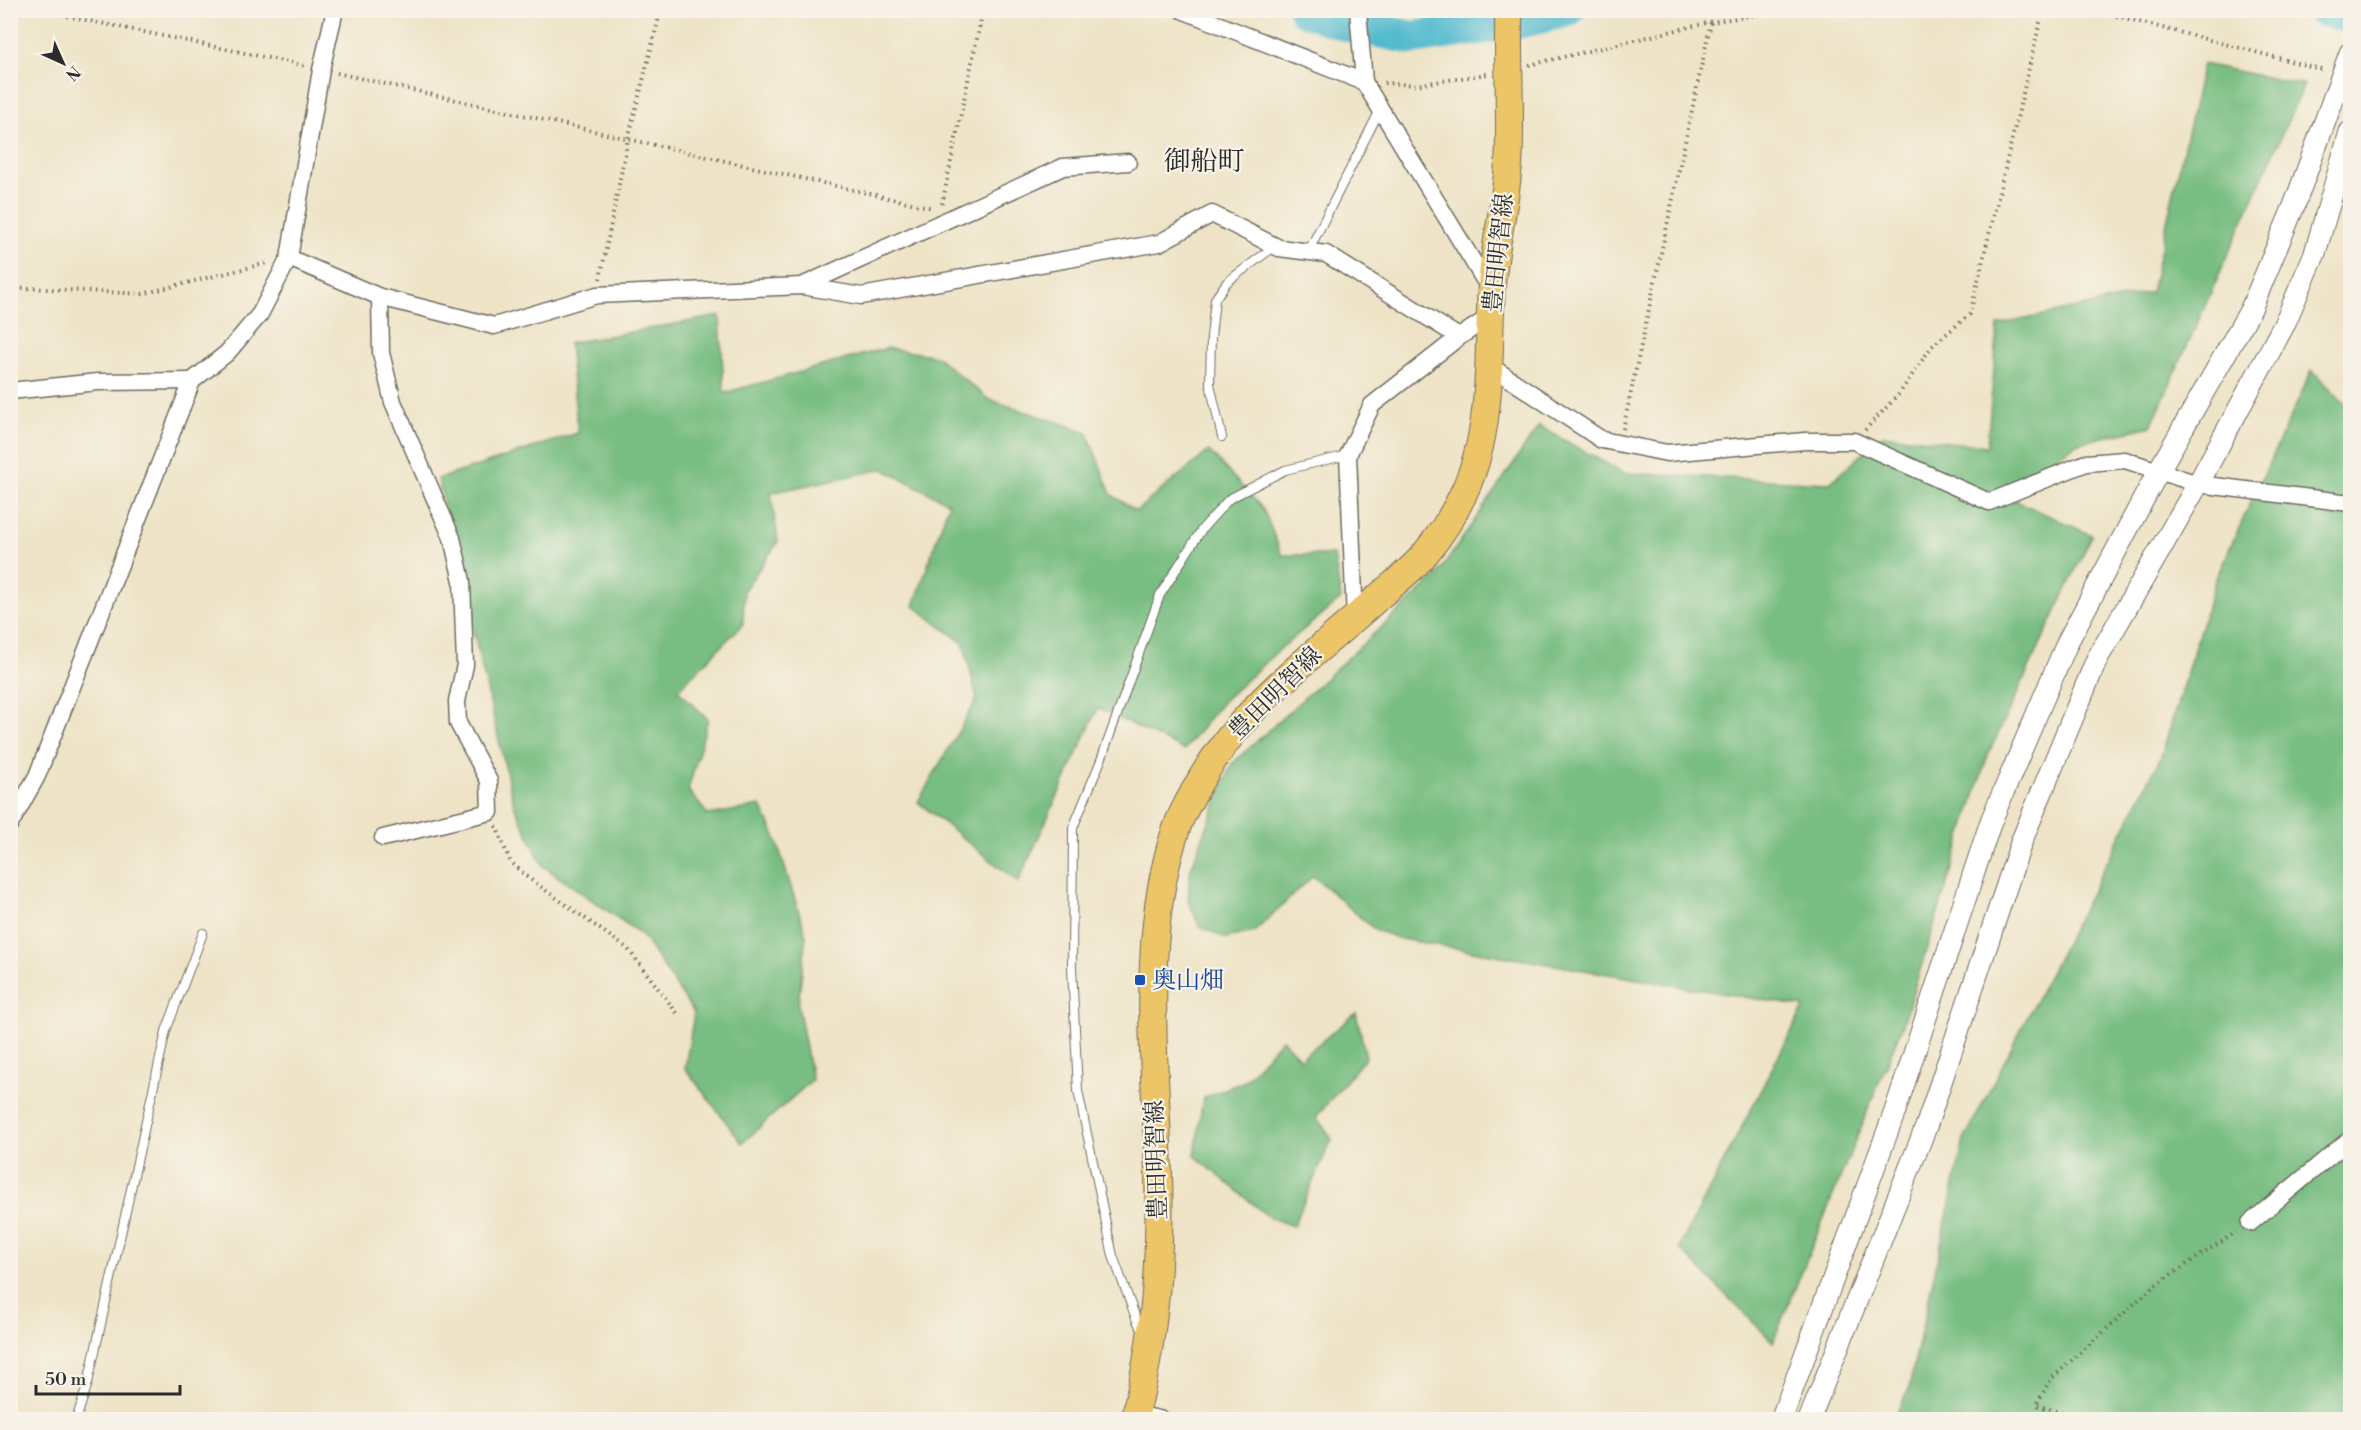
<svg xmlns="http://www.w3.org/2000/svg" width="2361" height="1430" font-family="'Libre Bodoni','Noto Serif JP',serif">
  <rect width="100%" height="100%" fill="#f7f3e8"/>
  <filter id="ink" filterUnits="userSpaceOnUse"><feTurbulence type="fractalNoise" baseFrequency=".0167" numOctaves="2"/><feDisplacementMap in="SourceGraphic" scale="12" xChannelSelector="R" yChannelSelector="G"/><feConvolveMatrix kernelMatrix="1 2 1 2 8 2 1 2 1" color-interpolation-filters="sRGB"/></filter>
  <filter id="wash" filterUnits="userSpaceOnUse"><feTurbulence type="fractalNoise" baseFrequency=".008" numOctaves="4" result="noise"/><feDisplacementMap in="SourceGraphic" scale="24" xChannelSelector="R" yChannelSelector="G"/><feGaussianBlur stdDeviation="1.35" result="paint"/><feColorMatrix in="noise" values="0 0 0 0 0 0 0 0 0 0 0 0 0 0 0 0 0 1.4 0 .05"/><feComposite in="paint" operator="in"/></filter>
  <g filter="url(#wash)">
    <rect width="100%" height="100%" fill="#eee3c6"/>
    <!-- forest -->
    <g fill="#78bd81" stroke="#527456" stroke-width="1.5">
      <path d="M2203 64 2304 85 2151 426 2078 443 1999 493 2092 535 1987 757 1903 1024 1773 1342 1679 1248 1804 1007 1401 939 1375 930 1313 876 1254 932 1226 938 1200 927 1188 901 1190 871 1231 765 1436 577 1539 426 1623 473 1830 483 1882 435 1987 446 1998 325 2151 292Z"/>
      <path d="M720 316 724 393 887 348 936 356 988 399 1087 432 1111 494 1136 511 1209 451 1263 509 1282 555H1334L1341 599 1280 649 1223 701 1184 750 1098 708 1018 882 918 802 977 699 964 644 914 606 949 503 883 469 771 493 778 542 744 590 743 624 678 690 708 719 688 790 708 815 761 806 775 836 806 935 798 1006 812 1080 742 1143 685 1068 694 1013 642 935 543 866 514 805 438 479 578 433 569 343Z"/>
      <path d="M2312 370 2350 409V1419L1892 1420 1908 1392 1964 1140 2161 757 2216 578Z"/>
      <path d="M1356 1013 1366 1057 1316 1117 1332 1139 1293 1226 1269 1217 1195 1156 1203 1098 1245 1081 1282 1039 1300 1059Z"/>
    </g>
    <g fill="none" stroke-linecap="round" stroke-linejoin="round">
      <!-- river -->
      <g stroke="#51b9ce" stroke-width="34">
        <path d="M1305 10 1345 24 1413 38 1518 22 1568 10"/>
        <path d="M2324 10 2350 17"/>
      </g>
    </g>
  </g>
  <g filter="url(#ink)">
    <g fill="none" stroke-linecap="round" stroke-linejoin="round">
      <defs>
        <g id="service">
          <path d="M1308 252 1380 110"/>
          <path d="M1222 437 1210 384 1211 337 1215 299 1227 282 1275 246"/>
          <path d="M1144 1333 1137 1321 1113 1256 1078 1091 1072 967 1073 828 1101 760 1160 595 1202 529 1229 499 1285 470 1348 455"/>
          <path d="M76 1420 88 1383 166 1031 203 933"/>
        </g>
        <g id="minor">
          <path d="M1182 10 1364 82"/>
          <path d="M1358 10 1364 82 1491 291"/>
          <path d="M289 258 380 297 494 326 597 295 802 286 861 296 1159 243 1212 214 1279 248 1326 254 1459 337"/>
          <path d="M802 286 1063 167 1128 162"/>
          <path d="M380 297 381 353 393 402 452 538 462 581 465 665 457 701 458 723 489 781 490 812 383 838"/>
          <path d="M1490 366 1602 440 1667 453 1805 441H1854L1989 502 2086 463 2125 460 2198 484 2350 503"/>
          <path d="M10 391 98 382 192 381"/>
          <path d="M1355 618 1348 455 1372 405 1459 337 1491 316"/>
          <path d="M10 824 37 776 192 381 227 353 260 314 289 258 321 70 335 10"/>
          <path d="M2250 1223 2350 1139"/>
          <path d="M1136 1414 1163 1420"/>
        </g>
        <g id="tertiary">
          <path d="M1781 1420 1894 1114 1991 821 2068 641 2159 470 2251 309 2294 206 2350 53"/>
          <path d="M1809 1420 1926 1127 2022 840 2097 659 2198 484 2284 325 2315 253 2350 132"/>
        </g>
        <path id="primary" d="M1134 1420C1151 1354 1159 1282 1159 1214 1160 1090 1135 943 1178 824 1182 813 1189 801 1195 790 1238 709 1307 661 1373 602 1390 586 1410 572 1424 555 1495 471 1487 396 1491 294 1493 248 1507 202 1509 156 1511 108 1507 59 1509 10"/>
      </defs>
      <!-- service casing -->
      <use href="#service" stroke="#6f6b61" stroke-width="10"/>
      <!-- minor casing -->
      <use href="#minor" stroke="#6f6b61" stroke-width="19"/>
      <!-- tertiary casing -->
      <use href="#tertiary" stroke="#6f6b61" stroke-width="23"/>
      <!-- primary casing -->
      <use href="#primary" stroke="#6f6b61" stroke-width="29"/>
      <!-- path -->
      <g stroke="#6f6b61" stroke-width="4" stroke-dasharray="1.5 4.5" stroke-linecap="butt">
        <path d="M38 10 307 66"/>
        <path d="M2093 10 2325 70"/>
        <path d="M10 35 16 10"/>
        <path d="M1529 65 1711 22 1787 10"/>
        <path d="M337 73 933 208"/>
        <path d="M1384 83 1416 85 1487 74"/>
        <path d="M942 204 983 10"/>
        <path d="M600 279 628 139 661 10"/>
        <path d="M10 287 142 294 267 263"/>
        <path d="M1623 429 1711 22"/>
        <path d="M1865 430 1899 394 1932 346 1970 314 2043 10"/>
        <path d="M496 826 510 861 527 877 628 949 677 1013"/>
        <path d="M2085 1420 2036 1405 2051 1379 2154 1286 2236 1232"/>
      </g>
      <!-- service -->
      <use href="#service" stroke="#fff" stroke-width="8"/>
      <!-- minor -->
      <use href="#minor" stroke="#fff" stroke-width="16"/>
      <!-- tertiary -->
      <use href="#tertiary" stroke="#fff" stroke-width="21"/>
      <!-- primary -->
      <use href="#primary" stroke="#edc569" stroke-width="27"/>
    </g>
  </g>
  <!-- markers -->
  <rect fill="#1a4fb4" stroke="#f7f3e8" stroke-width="2" x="1134" y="974" width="12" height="12" rx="3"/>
  <g text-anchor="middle" stroke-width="4.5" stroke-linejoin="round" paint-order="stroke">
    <!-- street labels -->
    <g font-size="24" fill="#2b2b2b" stroke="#f7f3e8">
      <text transform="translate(1498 253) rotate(-84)" y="8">豊田明智線</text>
      <text transform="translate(1275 693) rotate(-45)" y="8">豊田明智線</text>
      <text transform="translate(1156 1160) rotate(-92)" y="8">豊田明智線</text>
    </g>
    <!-- transit labels -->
    <g font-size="24" fill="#164399" stroke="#f7f3e8" text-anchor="start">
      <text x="1152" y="988">奥山畑</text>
    </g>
    <!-- quarter labels -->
    <g font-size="27" fill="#2b2b2b" stroke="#f7f3e8">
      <text x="1204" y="170">御船町</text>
    </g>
  </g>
  <!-- margin -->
  <rect width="2361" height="1430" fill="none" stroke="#f7f3e8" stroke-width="36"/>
  <!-- north arrow -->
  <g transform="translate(63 63) rotate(135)" stroke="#f7f3e8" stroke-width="4.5" paint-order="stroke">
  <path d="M0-4.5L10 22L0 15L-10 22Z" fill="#2b2b2b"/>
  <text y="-9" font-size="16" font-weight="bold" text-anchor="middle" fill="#2b2b2b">N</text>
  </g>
  <!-- scale -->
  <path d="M36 1385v9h144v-9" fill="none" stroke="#2b2b2b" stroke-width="3"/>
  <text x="45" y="1385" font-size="18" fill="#2b2b2b" stroke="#f7f3e8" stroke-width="4.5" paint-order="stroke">50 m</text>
</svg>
